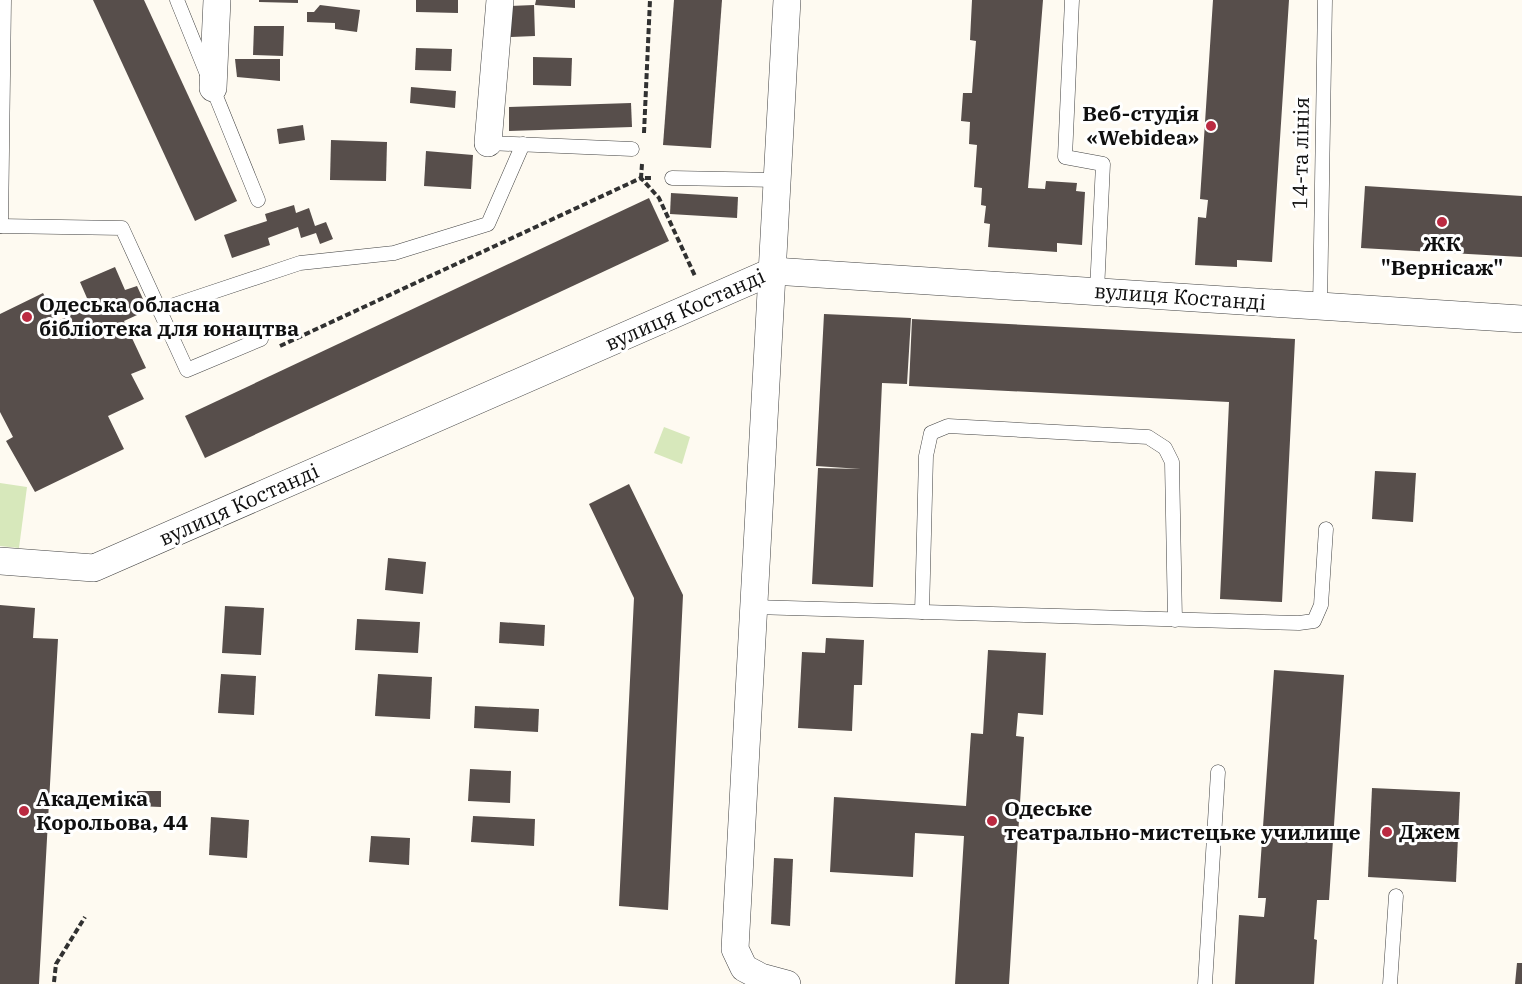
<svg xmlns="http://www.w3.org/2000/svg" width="1522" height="984" font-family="'IBM Plex Serif',serif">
  <rect width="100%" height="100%" fill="#fefaf1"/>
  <!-- green -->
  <g fill="#d7e8bb">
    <path d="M664 427 690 437 682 464 654 453Z"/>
    <path d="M0 483 27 487 19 548 0 546Z"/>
  </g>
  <!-- building -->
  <g fill="#574e4b">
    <path d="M93 0H144L237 201 195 221Z"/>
    <path d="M259 0H298V3L259 2Z"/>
    <path d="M416 0H458V13L416 12Z"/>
    <path d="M536 0H575V8L535 5Z"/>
    <path d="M674 0H722L711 148 663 145Z"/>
    <path d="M972 0H1043L1028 188 1045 189 1046 181 1077 183 1076 191 1085 192 1082 245 1057 243V252L988 247 990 224 984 223 986 206 981 205 982 188 974 187 977 145 969 144 970 122 961 121 963 93H972L976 41 970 40Z"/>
    <path d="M1213 0H1289L1272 262 1237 260V267L1195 265 1198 217 1206 218 1208 200 1200 199Z"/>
    <path d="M320 5 360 10 357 32 335 29V23L307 22V12H314Z"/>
    <path d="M534 5 535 36 511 37 510 6Z"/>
    <path d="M254 26H284L283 56 253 55Z"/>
    <path d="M416 48 452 49 451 71 415 70Z"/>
    <path d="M533 57 572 58 571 86 533 85Z"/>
    <path d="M235 59H280V81L237 77Z"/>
    <path d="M411 87 456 91 455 108 410 103Z"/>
    <path d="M631 103 632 127 509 131V107Z"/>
    <path d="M303 125 305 140 279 144 277 129Z"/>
    <path d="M331 140 387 142 386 181 330 180Z"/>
    <path d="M426 151 473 155 471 189 424 186Z"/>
    <path d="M1365 186 1522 196V257L1361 248Z"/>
    <path d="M671 193 738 197 737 218 670 214Z"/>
    <path d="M649 198 669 241 205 458 185 416Z"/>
    <path d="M294 205 296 213 309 208 315 226 326 222 333 239 320 244 316 233 301 238 298 227 268 238 270 245 232 258 224 235 267 221 265 214Z"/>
    <path d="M115 267 125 290 137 286 148 310 124 321 146 368 131 374 144 399 108 416 124 449 35 492 6 441 13 437 0 412V314L43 293 58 321 90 305 80 282Z"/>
    <path d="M824 314 911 318 907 384 882 383 873 587 812 584 818 468 861 469 816 466Z"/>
    <path d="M912 319 1295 339 1282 602 1220 599 1229 402 909 386Z"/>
    <path d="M1375 471 1416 473 1413 522 1372 519Z"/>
    <path d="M629 484 683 595 668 910 619 906 634 598 589 504Z"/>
    <path d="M388 558 426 562 423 594 385 590Z"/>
    <path d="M0 605 35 608 33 638 58 639 39 984H0Z"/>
    <path d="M225 606 264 608 261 655 222 653Z"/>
    <path d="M357 619 420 622 418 653 355 650Z"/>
    <path d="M500 622 545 625 544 646 499 643Z"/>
    <path d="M826 638 864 640 862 685H854L852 731 798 728 802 652 825 653Z"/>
    <path d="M988 650 1046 653 1043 715 1018 713 1016 736 1024 737 1009 984H955L964 836 915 833 913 877 830 872 834 797 966 806 971 733 983 734Z"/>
    <path d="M1274 670 1344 675 1329 900H1317L1314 939 1317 940 1314 984H1235L1239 915 1264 917 1266 898H1258Z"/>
    <path d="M221 674 256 676 254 715 218 713Z"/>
    <path d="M378 674 432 677 430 719 375 716Z"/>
    <path d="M475 706 539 709 538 732 474 728Z"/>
    <path d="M470 769 511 771 510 803 468 801Z"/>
    <path d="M1372 788 1460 792 1456 882 1368 877Z"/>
    <path d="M137 791H161V807L137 806Z"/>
    <path d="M473 816 535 819 534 846 471 842Z"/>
    <path d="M211 817 249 820 247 858 209 855Z"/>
    <path d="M371 836 410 838 409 865 369 862Z"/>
    <path d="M774 858 793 859 790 926 771 924Z"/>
    <path d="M1517 963H1522V984H1515Z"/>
  </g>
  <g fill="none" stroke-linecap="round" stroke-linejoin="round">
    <defs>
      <g id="service">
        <path d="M177 0 258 200"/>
        <path d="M1072 0 1065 157 1103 164 1097 291"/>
        <path d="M488 143 632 149"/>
        <path d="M672 178 777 180"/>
        <path d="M0 226 122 228 187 370 261 339"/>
        <path d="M1 226 4 0"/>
        <path d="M1320 307 1325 0"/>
        <path d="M159 310 300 263 394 253 488 224 523 144"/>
        <path d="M754 607 1299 623 1314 621 1321 605 1326 529"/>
        <path d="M922 612 926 456 931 433 948 426 1148 437 1165 448 1172 462 1175 620"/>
        <path d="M1205 984 1218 772"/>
        <path d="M1390 984 1396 896"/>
      </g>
      <g id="minor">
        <path d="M787 0 735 949 744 968 761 977 787 984"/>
        <path d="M213 88 217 0"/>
        <path d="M488 143 500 0"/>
        <path d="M0 561 94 568 773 271 1522 319"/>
      </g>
    </defs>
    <!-- service casing -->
    <use href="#service" stroke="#424242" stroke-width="15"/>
    <!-- minor casing -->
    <use href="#minor" stroke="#424242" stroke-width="28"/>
    <!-- path -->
    <g stroke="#313131" stroke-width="4" stroke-dasharray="6 3" stroke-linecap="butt">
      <path d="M644 133 650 0"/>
      <path d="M642 164 641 178H653"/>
      <path d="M280 346 641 178 659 198 695 276"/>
      <path d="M54 982 56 964 85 917"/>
    </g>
    <!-- service -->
    <use href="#service" stroke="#fff" stroke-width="14"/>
    <!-- minor -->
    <use href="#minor" stroke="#fff" stroke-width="27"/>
  </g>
  <!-- markers -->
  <g fill="#bb2a41" stroke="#fff" stroke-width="2">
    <circle cx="1211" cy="126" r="6"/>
    <circle cx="1442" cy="222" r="6"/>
    <circle cx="27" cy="317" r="6"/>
    <circle cx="24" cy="811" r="6"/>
    <circle cx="992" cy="821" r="6"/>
    <circle cx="1387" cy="832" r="6"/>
  </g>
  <g text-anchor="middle" stroke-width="6" stroke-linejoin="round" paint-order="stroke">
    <!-- poi labels -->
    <g font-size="21" font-weight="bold" fill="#0f0f0f" stroke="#fff" text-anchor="start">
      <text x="1199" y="121" text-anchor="end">Веб-студія<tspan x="1199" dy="24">«Webidea»</tspan></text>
      <text x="1442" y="251" text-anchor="middle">ЖК<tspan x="1442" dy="24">"Вернісаж"</tspan></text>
      <text x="39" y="312">Одеська обласна<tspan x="39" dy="24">бібліотека для юнацтва</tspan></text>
      <text x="36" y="806">Академіка<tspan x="36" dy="24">Корольова, 44</tspan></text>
      <text x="1004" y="816">Одеське<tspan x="1004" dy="24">театрально-мистецьке училище</tspan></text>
      <text x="1399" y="839">Джем</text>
    </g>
    <!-- street labels -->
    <g font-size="21" fill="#0f0f0f" stroke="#fff">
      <text transform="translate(1301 153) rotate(-89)" y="7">14-та лінія</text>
      <text transform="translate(1180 297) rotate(4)" y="7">вулиця Костанді</text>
      <text transform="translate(685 310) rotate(-24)" y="7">вулиця Костанді</text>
      <text transform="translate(239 505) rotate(-24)" y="7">вулиця Костанді</text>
    </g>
  </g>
</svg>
